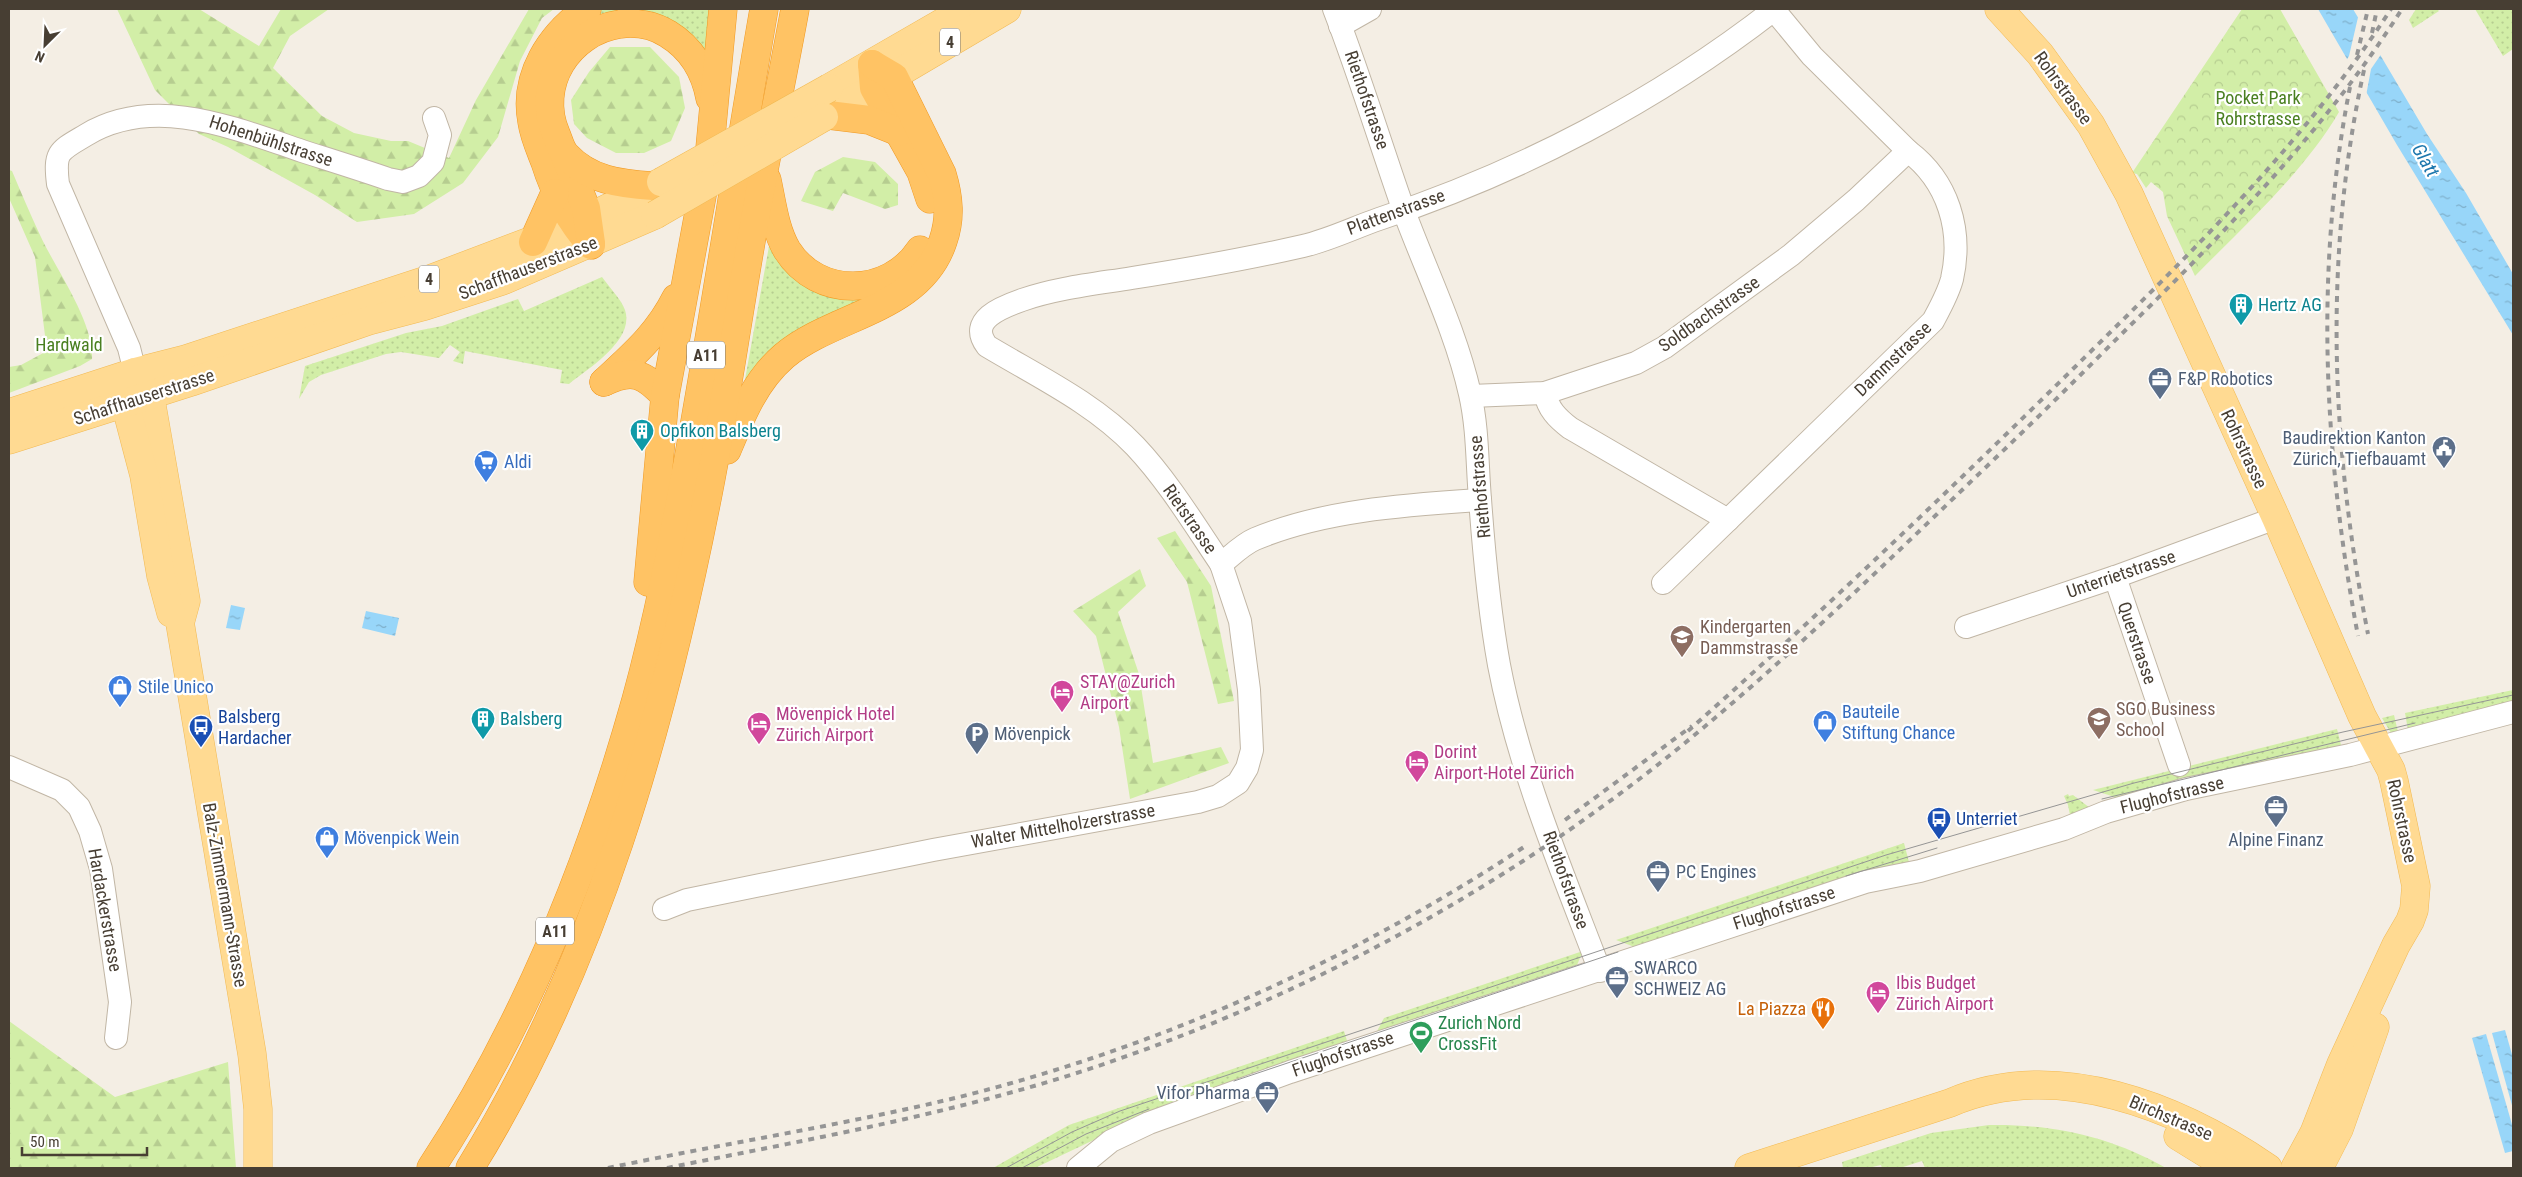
<svg xmlns="http://www.w3.org/2000/svg" width="2522" height="1177" font-family="'Roboto Condensed',sans-serif">
  <defs>
    <pattern id="grass-dots" width="8" height="8" patternUnits="userSpaceOnUse" patternTransform="scale(1.25)"><rect width="8" height="8" fill="#d2eea7"/><path d="M2 2h.1M6 6h.1" fill="none" stroke="#b6cd90" stroke-width="1.8" stroke-linecap="round"/></pattern>
    <pattern id="forest-firs" width="22" height="20" patternUnits="userSpaceOnUse" patternTransform="scale(1.25)"><rect width="22" height="20" fill="#d2eea7"/><path d="M5 1l3.5 6h-7zM16 11l3.5 6h-7z" fill="#b6cd90"/></pattern>
    <pattern id="park-crowns" width="20" height="18" patternUnits="userSpaceOnUse" patternTransform="scale(1.25)"><rect width="20" height="18" fill="#d2eea7"/><path d="M2 6a3 3 0 1 1 6 0M12 15a3 3 0 1 1 6 0" fill="none" stroke="#b6cd90"/></pattern>
    <pattern id="water-ripples" width="26" height="14" patternUnits="userSpaceOnUse" patternTransform="scale(1.25)"><rect width="26" height="14" fill="#98d6f9"/><path d="M2 4q2-2 4 0t4 0M15 11q2-2 4 0t4 0" fill="none" stroke="#7eafca"/></pattern>
  </defs>
  <rect width="100%" height="100%" fill="#f4eee4"/>
  <!-- grass -->
  <g fill="url(#grass-dots)">
    <path d="M602 9H712L708 61 593 15Z"/>
    <path d="M2416 9H2437L2439 11 2413 28 2409 20Z"/>
    <path d="M2475 9H2513V49L2503 56Z"/>
    <path d="M771 235 777 251 889 287 744 385Z"/>
    <path d="M602 277C609 287 621 299 625 310 635 340 589 368 569 384L560 383 562 370 465 351 463 364 453 361 460 352 450 345 439 358 401 352 386 354 321 375 309 382 299 399 305 366 406 333 442 326 518 299 524 311Z"/>
    <path d="M2513 690V707L2408 730 2405 713Z"/>
    <path d="M2394 715 2398 732 2391 733 2382 718Z"/>
    <path d="M2337 729 2341 745 2124 800 2093 790Z"/>
    <path d="M2068 794 2069 796 2073 795 2090 808 2070 815 2068 805 2064 796Z"/>
    <path d="M1904 843 1909 862 1634 952 1632 946 1616 940Z"/>
    <path d="M1583 951 1574 972 1374 1037 1384 1018Z"/>
    <path d="M1344 1031 1348 1044 1121 1127 1035 1168H993L1069 1125Z"/>
    <path d="M1989 1125C2053 1124 2110 1136 2166 1168H1925L1922 1161 1900 1168H1882L1881 1165 1868 1168H1843L1842 1162 1931 1133Z"/>
  </g>
  <!-- forest -->
  <g fill="url(#forest-firs)">
    <path d="M117 9H199L259 46 281 9H329L290 36 273 68 322 116 354 133 391 141H408L449 158 476 100 529 9H554L542 18 520 61 498 137 463 183 414 214 357 222 315 195 228 147 199 134 155 90Z"/>
    <path d="M610 47H650L679 77 685 108 671 141 644 153H616L587 138 574 124 571 100 589 72Z"/>
    <path d="M843 157 875 162 898 184V205L885 209 843 193 833 211 801 201 815 172Z"/>
    <path d="M9 170 12 171C21 192 30 214 40 235 56 270 94 321 92 359L80 366 9 393V367L21 365 47 351 35 257 9 198Z"/>
    <path d="M1175 531 1211 586 1234 701 1218 704 1187 582 1157 538Z"/>
    <path d="M1140 569 1146 586 1118 612 1139 674 1153 763 1221 747 1229 763 1130 799 1119 727 1096 636 1073 611Z"/>
    <path d="M9 1021 115 1097 228 1062 236 1168H9Z"/>
  </g>
  <!-- park -->
  <path fill="url(#park-crowns)" d="M2242 9H2280L2339 112C2304 172 2244 226 2195 276L2167 216 2163 192 2151 182 2146 188 2137 174 2132 173Z"/>
  <!-- water -->
  <g fill="url(#water-ripples)">
    <path d="M2318 9H2353L2427 134 2466 193 2513 274V335L2397 145Z"/>
    <path d="M231 605 245 608 240 630 226 628Z"/>
    <path d="M366 611 399 618 395 636 362 628Z"/>
    <path d="M2505 1030 2513 1058V1109L2492 1033Z"/>
    <path d="M2486 1034 2513 1128V1151L2505 1153 2472 1038Z"/>
  </g>
  <!-- pier -->
  <path fill="#f4eee4" d="M2359 13 2382 53 2371 69 2366 96 2346 61 2349 56Z"/>
  <g fill="none" stroke-linecap="round" stroke-linejoin="round">
    <defs>
      <g id="minor">
        <path d="M1334 9C1360 76 1381 146 1405 214 1427 273 1456 332 1470 394 1478 429 1477 464 1480 499 1484 554 1489 610 1499 665 1519 770 1562 871 1600 971"/>
        <path d="M1340 26 1370 9"/>
        <path d="M135 372 129 348 58 184C54 151 59 151 86 135 154 94 234 128 302 151 330 160 359 169 388 179L403 182 419 176 433 162 440 135 434 118"/>
        <path d="M1545 393C1548 409 1557 418 1570 428L1728 520"/>
        <path d="M1471 396 1545 393 1636 363 1665 347 1791 255 1856 200 1908 151"/>
        <path d="M1480 500C1406 505 1324 510 1255 539 1243 544 1231 556 1221 564 1194 524 1168 481 1135 446 1094 403 1037 376 987 346 967 320 1002 307 1022 300 1057 288 1095 284 1132 278 1189 269 1246 259 1303 246 1329 240 1353 228 1379 219 1521 172 1657 101 1775 9"/>
        <path d="M2115 577 2179 765"/>
        <path d="M1663 583 1933 321C1940 308 1948 294 1952 279 1963 230 1948 181 1908 151L1812 56 1774 10"/>
        <path d="M1966 627 2115 577 2276 518"/>
        <path d="M9 767 62 790 79 807 90 831 101 869 120 1002 116 1038"/>
        <path d="M664 909 687 900 933 850 1198 802 1218 796 1238 783 1247 768 1252 750 1249 690 1240 621 1221 564"/>
        <path d="M1078 1168 1111 1141 1149 1123 1290 1072 1865 882 1920 871 2064 829 2106 812 2186 789 2350 755 2513 712"/>
      </g>
      <g id="major">
        <path d="M1999 9 2040 54 2091 125 2129 194 2276 518 2362 716 2391 770 2394 781 2416 886 2414 910 2410 921 2396 945 2341 1064 2314 1133 2295 1168"/>
        <path d="M829 88 966 9"/>
        <path d="M824 117 1007 9"/>
        <path d="M135 372 150 395 186 601 180 623 252 1054 258 1109V1168"/>
        <path d="M125 403 144 475 161 576 171 613"/>
        <path d="M9 413 135 372 186 359 430 279 573 225 661 182"/>
        <path d="M9 440 191 382 368 321 425 306 502 281 655 215"/>
        <path d="M2178 1136 2230 1168"/>
        <path d="M1749 1168 1950 1103C2056 1057 2179 1107 2268 1168"/>
        <path d="M2319 1168 2339 1129 2375 1027"/>
      </g>
      <g id="highway">
        <path d="M587 9C550 35 523 76 532 122 534 136 540 149 545 162 555 194 569 220 591 245"/>
        <path d="M872 64 874 88 921 172 930 199"/>
        <path d="M828 115 869 120 899 132"/>
        <path d="M564 154 586 208 591 243"/>
        <path d="M767 180C772 203 775 230 787 250 818 299 889 297 920 250"/>
        <path d="M653 186C620 184 589 180 566 155 561 150 559 141 556 134 535 85 568 32 620 24 636 22 654 25 668 34 691 48 705 71 710 98"/>
        <path d="M533 242 555 193"/>
        <path d="M604 382C633 355 658 334 676 298"/>
        <path d="M604 382C633 368 644 374 665 396"/>
        <path d="M727 450C741 416 755 381 784 356 834 314 920 311 943 241 951 218 949 197 942 174L894 77 872 64"/>
        <path d="M648 582 665 396 709 158 723 9"/>
        <path d="M431 1168C525 1025 590 864 636 700 658 620 674 536 689 455 716 306 738 157 764 9"/>
        <path d="M470 1168C596 964 662 728 708 494 725 408 737 322 752 236 765 160 781 85 795 9"/>
      </g>
    </defs>
    <!-- minor casing -->
    <use href="#minor" stroke="#c1b6a5" stroke-width="24"/>
    <!-- major casing -->
    <use href="#major" stroke="#f2ba54" stroke-width="29"/>
    <!-- highway casing -->
    <use href="#highway" stroke="#f09922" stroke-width="29"/>
    <!-- minor -->
    <use href="#minor" stroke="#fff" stroke-width="22"/>
    <!-- major -->
    <use href="#major" stroke="#ffda92" stroke-width="28"/>
    <!-- highway -->
    <use href="#highway" stroke="#ffc364" stroke-width="28"/>
    <!-- tram -->
    <g stroke="#959595" stroke-width="1">
      <path d="M2102 799 2415 723"/>
      <path d="M1846 876 1937 848"/>
      <path d="M1234 1081 1618 952"/>
      <path d="M1006 1168 1072 1132 1120 1111 1886 855 2134 783 2343 732 2513 695"/>
      <path d="M1022 1168 1086 1134 1149 1109"/>
    </g>
    <!-- rail -->
    <g stroke="#959595" stroke-width="4" stroke-dasharray="6 6" stroke-linecap="butt">
      <path d="M2372 33 2377 9"/>
      <path d="M2357 55 2368 9"/>
      <path d="M2364 70C2323 257 2331 447 2368 634"/>
      <path d="M2350 87C2314 270 2324 454 2358 636"/>
      <path d="M1688 731C1822 612 1952 488 2080 362 2192 252 2305 142 2391 9"/>
      <path d="M1565 820 1692 726"/>
      <path d="M608 1168C722 1144 837 1126 951 1099 1156 1049 1351 961 1527 845"/>
      <path d="M667 1168C815 1138 964 1112 1107 1063 1314 992 1510 885 1680 747 1794 654 1899 550 2006 448 2055 401 2103 352 2152 304 2244 212 2332 119 2402 9"/>
    </g>
    <defs>
      <g id="major-bridge">
        <path d="M661 182 829 88"/>
        <path d="M655 215 824 117"/>
      </g>
    </defs>
    <!-- major-bridge casing -->
    <use href="#major-bridge" stroke="#f2ba54" stroke-width="29" stroke-linecap="butt"/>
    <!-- major-bridge -->
    <use href="#major-bridge" stroke="#ffda92" stroke-width="28"/>
  </g>
  <!-- icons -->
  <defs>
    <symbol id="building-pin" viewBox="-11 -11 22 30"><path d="M0 17L-7.5 6A9.5 9.5 0 1 1 7.5 6Z" fill="#0f9aa8" stroke="#fff"/><path d="M-4-6H4V6H1V3H-1V6H-4ZM-2.5-4.3h1.7v1.8h-1.7ZM.8-4.3h1.7v1.8H.8ZM-2.5-1h1.7V.8h-1.7ZM.8-1h1.7V.8H.8Z" fill="#fff"/></symbol>
    <symbol id="office-pin" viewBox="-11 -11 22 30"><path d="M0 17L-7.5 6A9.5 9.5 0 1 1 7.5 6Z" fill="#5c6f8a" stroke="#fff"/><path d="M-6-3h4V-5.5h4V-3h4V5H-6ZM-1-4.5V-3h2v-1.5ZM-6 0V1H6V0Z" fill="#fff"/></symbol>
    <symbol id="civic-pin" viewBox="-11 -11 22 30"><path d="M0 17L-7.5 6A9.5 9.5 0 1 1 7.5 6Z" fill="#5c6f8a" stroke="#fff"/><path d="M-.6-6.5H3V-4.5H.6V-3L4-1V1h2V6H-6V1h2V-1L-.6-3ZM-1.2 2.5V6h2.4V2.5Z" fill="#fff"/></symbol>
    <symbol id="supermarket-pin" viewBox="-11 -11 22 30"><path d="M0 17L-7.5 6A9.5 9.5 0 1 1 7.5 6Z" fill="#3f7fe0" stroke="#fff"/><path d="M-6-5.5h2.5l.6 2H6L4.5 2H-2.5L-4.4-4H-6ZM-1.5 3.2a1.3 1.3 0 1 0 .1 0ZM3 3.2a1.3 1.3 0 1 0 .1 0Z" fill="#fff"/></symbol>
    <symbol id="school-pin" viewBox="-11 -11 22 30"><path d="M0 17L-7.5 6A9.5 9.5 0 1 1 7.5 6Z" fill="#8d6e63" stroke="#fff"/><path d="M0-5L7-2L0 1L-7-2ZM-4 1L0 2.5L4 1V4Q0 6-4 4Z" fill="#fff"/></symbol>
    <symbol id="shop-pin" viewBox="-11 -11 22 30"><path d="M0 17L-7.5 6A9.5 9.5 0 1 1 7.5 6Z" fill="#3f7fe0" stroke="#fff"/><path d="M-5-2.5h2.3a2.7 3.5 0 0 1 5.4 0H5L5.5 6h-11ZM-1.5-2.5h3a1.5 2.3 0 0 0-3 0Z" fill="#fff"/></symbol>
    <symbol id="hotel-pin" viewBox="-11 -11 22 30"><path d="M0 17L-7.5 6A9.5 9.5 0 1 1 7.5 6Z" fill="#d1479c" stroke="#fff"/><path d="M-6-4.5h1.5V1H6V5H4.5V3h-9V5H-6ZM-4 0a1.8 1.8 0 1 1 3.6 0ZM.5 0V-2.5h3Q6-2.5 6 0Z" fill="#fff"/></symbol>
    <symbol id="university-pin" viewBox="-11 -11 22 30"><path d="M0 17L-7.5 6A9.5 9.5 0 1 1 7.5 6Z" fill="#8d6e63" stroke="#fff"/><path d="M0-5L7-2L0 1L-7-2ZM-4 1L0 2.5L4 1V4Q0 6-4 4Z" fill="#fff"/></symbol>
    <symbol id="bus-pin" viewBox="-11 -11 22 30"><path d="M0 17L-7.5 6A9.5 9.5 0 1 1 7.5 6Z" fill="#1a4fb4" stroke="#fff"/><path d="M-5-6H5V4H4V6H2V4H-2V6H-4V4H-5ZM-3.5-4V0h7V-4ZM-3.5 1.2v1.5H-2V1.2ZM2 1.2v1.5H3.5V1.2Z" fill="#fff"/></symbol>
    <symbol id="parking-pin" viewBox="-11 -11 22 30"><path d="M0 17L-7.5 6A9.5 9.5 0 1 1 7.5 6Z" fill="#5c6f8a" stroke="#fff"/><path d="M-3.5-5.5H1a3.5 3.5 0 0 1 0 7H-1V5.5H-3.5ZM-1-3.4V-.6H.8a1.4 1.4 0 0 0 0-2.8Z" fill="#fff"/></symbol>
    <symbol id="restaurant-pin" viewBox="-11 -11 22 30"><path d="M0 17L-7.5 6A9.5 9.5 0 1 1 7.5 6Z" fill="#e8710a" stroke="#fff"/><path d="M-5-6h1v4h1v-4h1v4h1v-4h1v5L-1.5 .5V6h-2V.5L-5-1ZM5-6V6H3V1.5H1.5Q1.5-4 5-6Z" fill="#fff"/></symbol>
    <symbol id="stadium-pin" viewBox="-11 -11 22 30"><path d="M0 17L-7.5 6A9.5 9.5 0 1 1 7.5 6Z" fill="#2e9e5b" stroke="#fff"/><path d="M0-5a6.5 5 0 1 0 0 10a6.5 5 0 1 0 0-10ZM-3.5-1.8h7v3.6h-7Z" fill="#fff"/></symbol>
  </defs>
  <g fill-rule="evenodd">
    <use href="#building-pin" x="2227" y="291" width="28" height="38"/>
    <use href="#office-pin" x="2146" y="365" width="28" height="38"/>
    <use href="#building-pin" x="628" y="417" width="28" height="38"/>
    <use href="#civic-pin" x="2430" y="434" width="28" height="38"/>
    <use href="#supermarket-pin" x="472" y="448" width="28" height="38"/>
    <use href="#school-pin" x="1668" y="623" width="28" height="38"/>
    <use href="#shop-pin" x="106" y="673" width="28" height="38"/>
    <use href="#hotel-pin" x="1048" y="678" width="28" height="38"/>
    <use href="#building-pin" x="469" y="705" width="28" height="38"/>
    <use href="#university-pin" x="2085" y="705" width="28" height="38"/>
    <use href="#shop-pin" x="1811" y="708" width="28" height="38"/>
    <use href="#hotel-pin" x="745" y="710" width="28" height="38"/>
    <use href="#bus-pin" x="187" y="713" width="28" height="38"/>
    <use href="#parking-pin" x="963" y="720" width="28" height="38"/>
    <use href="#hotel-pin" x="1403" y="748" width="28" height="38"/>
    <use href="#office-pin" x="2262" y="793" width="28" height="38"/>
    <use href="#bus-pin" x="1925" y="805" width="28" height="38"/>
    <use href="#shop-pin" x="313" y="824" width="28" height="38"/>
    <use href="#office-pin" x="1644" y="858" width="28" height="38"/>
    <use href="#office-pin" x="1603" y="964" width="28" height="38"/>
    <use href="#hotel-pin" x="1864" y="979" width="28" height="38"/>
    <use href="#restaurant-pin" x="1809" y="995" width="28" height="38"/>
    <use href="#stadium-pin" x="1407" y="1019" width="28" height="38"/>
    <use href="#office-pin" x="1253" y="1079" width="28" height="38"/>
  </g>
  <g text-anchor="middle" stroke-width="4.5" stroke-linejoin="round" paint-order="stroke">
    <!-- shield labels -->
    <g fill="#fff" stroke="#7e7870" stroke-width="1">
      <rect x="940" y="28.5" width="20" height="27" rx="4"/>
      <rect x="419" y="265.5" width="20" height="27" rx="4"/>
      <rect x="687" y="341.5" width="38" height="27" rx="4"/>
      <rect x="536" y="917.5" width="38" height="27" rx="4"/>
    </g>
    <g font-size="16" font-weight="bold" fill="#473e33">
      <text x="950" y="48">4</text>
      <text x="429" y="285">4</text>
      <text x="706" y="361">A11</text>
      <text x="555" y="937">A11</text>
    </g>
    <!-- street labels -->
    <g font-size="18" fill="#473e33" stroke="#fff">
      <text transform="translate(2063 88) rotate(54)" y="6">Rohrstrasse</text>
      <text transform="translate(1367 100) rotate(71)" y="6">Riethofstrasse</text>
      <text transform="translate(271 141) rotate(18)" y="6">Hohenbühlstrasse</text>
      <text transform="translate(1396 212) rotate(-20)" y="6">Plattenstrasse</text>
      <text transform="translate(528 268) rotate(-21)" y="6">Schaffhauserstrasse</text>
      <text transform="translate(1709 314) rotate(-35)" y="6">Soldbachstrasse</text>
      <text transform="translate(1893 359) rotate(-44)" y="6">Dammstrasse</text>
      <text transform="translate(144 397) rotate(-18)" y="6">Schaffhauserstrasse</text>
      <text transform="translate(2244 449) rotate(65)" y="6">Rohrstrasse</text>
      <text transform="translate(1480 487) rotate(-95)" y="6">Riethofstrasse</text>
      <text transform="translate(1190 519) rotate(55)" y="6">Rietstrasse</text>
      <text transform="translate(2121 574) rotate(-19)" y="6">Unterrietstrasse</text>
      <text transform="translate(2137 643) rotate(71)" y="6">Querstrasse</text>
      <text transform="translate(2172 795) rotate(-14)" y="6">Flughofstrasse</text>
      <text transform="translate(2402 821) rotate(78)" y="6">Rohrstrasse</text>
      <text transform="translate(1063 826) rotate(-10)" y="6">Walter Mittelholzerstrasse</text>
      <text transform="translate(1566 880) rotate(70)" y="6">Riethofstrasse</text>
      <text transform="translate(225 895) rotate(80)" y="6">Balz-Zimmermann-Strasse</text>
      <text transform="translate(1784 908) rotate(-18)" y="6">Flughofstrasse</text>
      <text transform="translate(105 910) rotate(80)" y="6">Hardackerstrasse</text>
      <text transform="translate(1343 1054) rotate(-19)" y="6">Flughofstrasse</text>
      <text transform="translate(2171 1118) rotate(23)" y="6">Birchstrasse</text>
    </g>
    <!-- park labels -->
    <g font-size="18" fill="#497f20" stroke="#fff">
      <text x="2258" y="104">Pocket Park<tspan x="2258" dy="21">Rohrstrasse</tspan></text>
      <text x="69" y="351">Hardwald</text>
    </g>
    <!-- culture labels -->
    <g font-size="18" fill="#0d838f" stroke="#fff" text-anchor="start">
      <text x="2258" y="311">Hertz AG</text>
      <text x="660" y="437">Opfikon Balsberg</text>
      <text x="500" y="725">Balsberg</text>
    </g>
    <!-- service labels -->
    <g font-size="18" fill="#4e5e75" stroke="#fff" text-anchor="start">
      <text x="2178" y="385">F&amp;P Robotics</text>
      <text x="2426" y="444" text-anchor="end">Baudirektion Kanton<tspan x="2426" dy="21">Zürich, Tiefbauamt</tspan></text>
      <text x="994" y="740">Mövenpick</text>
      <text x="2276" y="846" text-anchor="middle">Alpine Finanz</text>
      <text x="1676" y="878">PC Engines</text>
      <text x="1634" y="974">SWARCO<tspan x="1634" dy="21">SCHWEIZ AG</tspan></text>
      <text x="1250" y="1099" text-anchor="end">Vifor Pharma</text>
    </g>
    <!-- shop labels -->
    <g font-size="18" fill="#366cbe" stroke="#fff" text-anchor="start">
      <text x="504" y="468">Aldi</text>
      <text x="138" y="693">Stile Unico</text>
      <text x="1842" y="718">Bauteile<tspan x="1842" dy="21">Stiftung Chance</tspan></text>
      <text x="344" y="844">Mövenpick Wein</text>
    </g>
    <!-- education labels -->
    <g font-size="18" fill="#785e54" stroke="#fff" text-anchor="start">
      <text x="1700" y="633">Kindergarten<tspan x="1700" dy="21">Dammstrasse</tspan></text>
      <text x="2116" y="715">SGO Business<tspan x="2116" dy="21">School</tspan></text>
    </g>
    <!-- hotel labels -->
    <g font-size="18" fill="#b23c85" stroke="#fff" text-anchor="start">
      <text x="1080" y="688">STAY@Zurich<tspan x="1080" dy="21">Airport</tspan></text>
      <text x="776" y="720">Mövenpick Hotel<tspan x="776" dy="21">Zürich Airport</tspan></text>
      <text x="1434" y="758">Dorint<tspan x="1434" dy="21">Airport-Hotel Zürich</tspan></text>
      <text x="1896" y="989">Ibis Budget<tspan x="1896" dy="21">Zürich Airport</tspan></text>
    </g>
    <!-- transit labels -->
    <g font-size="18" fill="#164399" stroke="#fff" text-anchor="start">
      <text x="218" y="723">Balsberg<tspan x="218" dy="21">Hardacher</tspan></text>
      <text x="1956" y="825">Unterriet</text>
    </g>
    <!-- food labels -->
    <g font-size="18" fill="#c56008" stroke="#fff" text-anchor="end">
      <text x="1806" y="1015">La Piazza</text>
    </g>
    <!-- leisure labels -->
    <g font-size="18" fill="#27864d" stroke="#fff" text-anchor="start">
      <text x="1438" y="1029">Zurich Nord<tspan x="1438" dy="21">CrossFit</tspan></text>
    </g>
    <!-- water labels -->
    <g font-size="19" font-style="italic" fill="#1e78ae" stroke="#fff">
      <text transform="translate(2426 160) rotate(60)" y="7">Glatt</text>
    </g>
  </g>
  <!-- border -->
  <rect width="2522" height="1177" fill="none" stroke="#473e33" stroke-width="20"/>
  <!-- north arrow -->
  <g transform="translate(45 45) rotate(204)" stroke="#ffffff" stroke-width="4" paint-order="stroke">
  <path d="M0-4L9 19L0 12L-9 19Z" fill="#473e33"/>
  <text y="-8" font-size="14" font-weight="bold" text-anchor="middle" fill="#473e33">N</text>
  </g>
  <!-- scale -->
  <path d="M22 1147v8h125v-8" fill="none" stroke="#473e33" stroke-width="2.5"/>
  <text x="30" y="1147" font-size="15" fill="#473e33" stroke="#ffffff" stroke-width="4" paint-order="stroke">50 m</text>
</svg>
